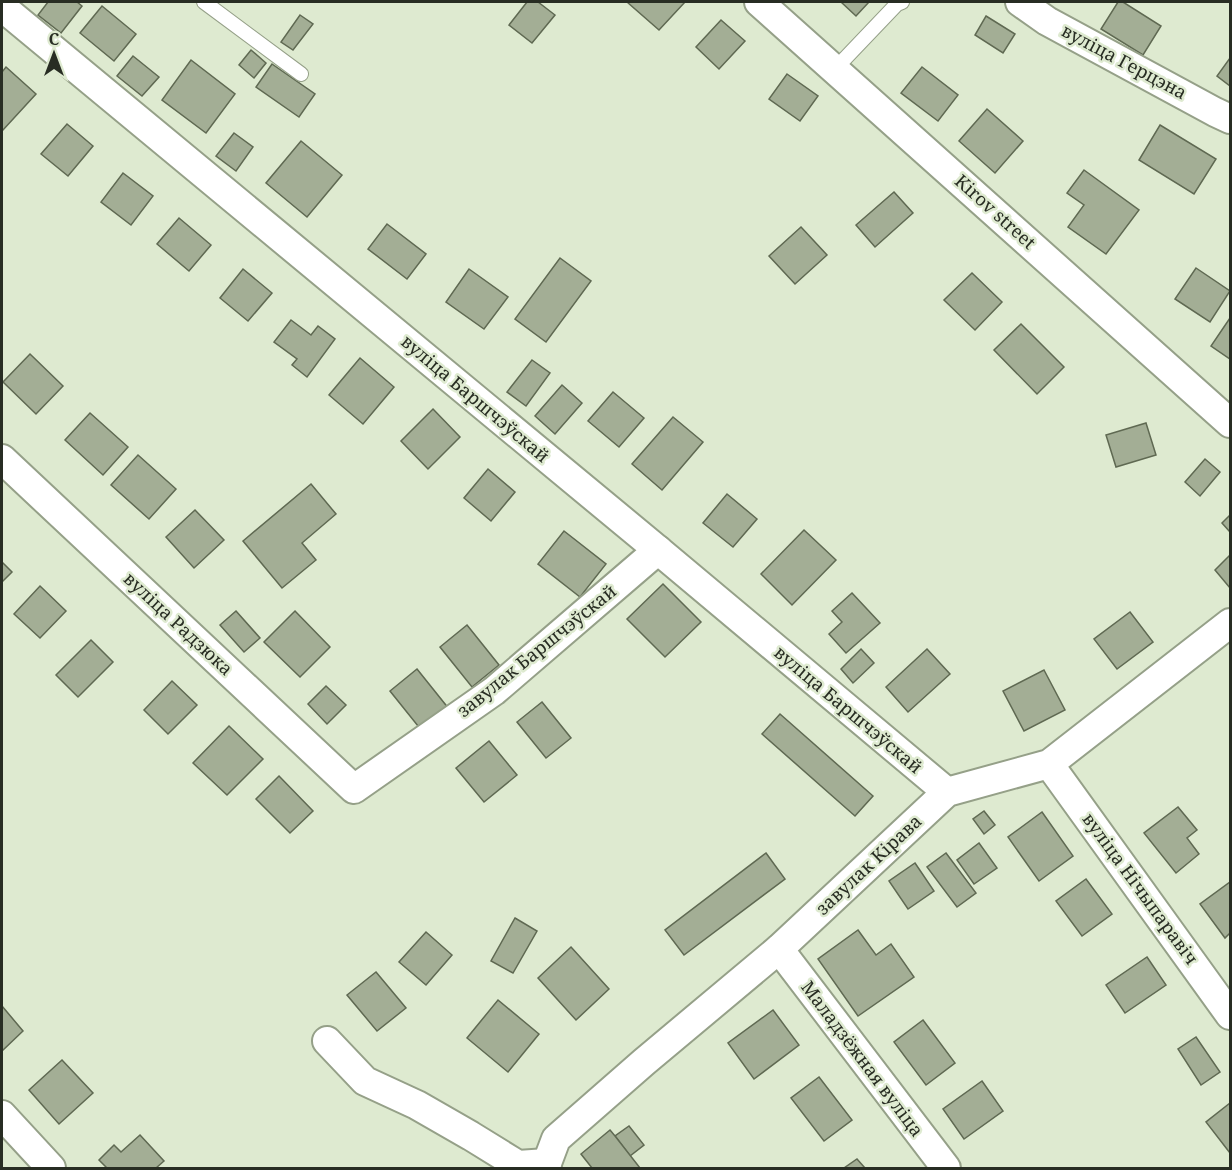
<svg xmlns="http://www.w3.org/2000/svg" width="1232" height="1170" font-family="'Noto Serif',serif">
  <rect width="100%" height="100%" fill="#deead0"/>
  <!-- building -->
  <g fill="#a3ae95" stroke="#5f6952" stroke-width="1.5">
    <path d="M48 2H77L82 6 61 33 38 15Z"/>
    <path d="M527 2H538L555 15 532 43 509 25Z"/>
    <path d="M627 2H685L659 30Z"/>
    <path d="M841 2H869L856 16Z"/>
    <path d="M1118 2H1123L1161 26 1143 55 1101 29Z"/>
    <path d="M102 6 136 34 114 61 80 33Z"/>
    <path d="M300 15 313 24 293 50 281 42Z"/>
    <path d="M986 16 1015 34 1003 53 975 35Z"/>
    <path d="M721 20 745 41 719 69 696 47Z"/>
    <path d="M251 50 266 63 254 78 239 65Z"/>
    <path d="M133 56 159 77 142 96 117 76Z"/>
    <path d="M1230 58V86L1217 76Z"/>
    <path d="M191 60 235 94 206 133 162 100Z"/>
    <path d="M272 64 315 94 299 117 256 87Z"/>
    <path d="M6 67 36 94 3 130 2 128V72Z"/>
    <path d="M922 67 958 95 938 121 901 93Z"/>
    <path d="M787 74 818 96 800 121 769 99Z"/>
    <path d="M987 109 1023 141 995 173 959 141Z"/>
    <path d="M67 124 93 146 68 176 41 154Z"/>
    <path d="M1160 125 1216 159 1194 194 1139 160Z"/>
    <path d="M234 133 253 147 236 171 216 156Z"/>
    <path d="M301 141 342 175 307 217 266 183Z"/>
    <path d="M1084 170 1139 210 1106 254 1068 227 1084 205 1067 193Z"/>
    <path d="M123 173 153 196 131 225 101 202Z"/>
    <path d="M894 192 913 213 875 247 856 225Z"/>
    <path d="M179 218 211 245 189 271 157 244Z"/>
    <path d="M387 224 426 254 407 279 368 249Z"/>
    <path d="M801 227 827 255 795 284 769 256Z"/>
    <path d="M560 258 591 281 546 342 515 319Z"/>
    <path d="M1196 268 1230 291 1210 322 1175 299Z"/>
    <path d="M243 269 272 293 248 321 220 298Z"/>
    <path d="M469 269 508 297 484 329 446 302Z"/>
    <path d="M972 273 1002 302 975 330 944 300Z"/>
    <path d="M1230 318V359L1211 346Z"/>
    <path d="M291 320 311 335 318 326 335 339 307 377 292 365 297 359 274 342Z"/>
    <path d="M1021 324 1064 367 1037 394 994 350Z"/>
    <path d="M30 354 63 386 36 414 3 382Z"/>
    <path d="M360 358 394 387 363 424 329 395Z"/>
    <path d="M532 360 550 373 526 406 507 392Z"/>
    <path d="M562 385 582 403 555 434 535 416Z"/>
    <path d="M613 392 644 418 619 447 588 421Z"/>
    <path d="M433 409 460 437 428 469 401 441Z"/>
    <path d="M90 413 128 447 103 475 65 440Z"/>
    <path d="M673 417 703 442 662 490 632 464Z"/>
    <path d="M1146 423 1156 455 1116 467 1106 435Z"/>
    <path d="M138 455 176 489 149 519 111 485Z"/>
    <path d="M1205 459 1220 472 1200 496 1185 482Z"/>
    <path d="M488 469 515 492 491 521 464 498Z"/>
    <path d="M311 484 336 514 302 543 316 560 282 588 243 541Z"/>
    <path d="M727 494 757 519 733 547 703 523Z"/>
    <path d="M195 510 224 540 194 568 166 537Z"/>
    <path d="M1230 515V532L1222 523Z"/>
    <path d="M804 530 836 560 792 605 761 574Z"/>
    <path d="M564 531 606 564 580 597 538 564Z"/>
    <path d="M1229 556 1230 557V588L1215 570Z"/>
    <path d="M2 562 12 572 2 582Z"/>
    <path d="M663 584 701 622 665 657 627 619Z"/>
    <path d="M40 586 66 611 40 638 14 614Z"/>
    <path d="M852 593 880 623 846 653 829 634 842 622 832 611Z"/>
    <path d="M236 611 260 638 244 652 220 625Z"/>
    <path d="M295 611 330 647 300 677 264 642Z"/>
    <path d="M1130 612 1153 642 1117 669 1094 639Z"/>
    <path d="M467 625 499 665 472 687 440 647Z"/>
    <path d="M91 640 113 662 78 697 56 675Z"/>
    <path d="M861 649 874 663 853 683 841 669Z"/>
    <path d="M927 649 950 674 908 712 886 687Z"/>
    <path d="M417 669 449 709 422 731 390 691Z"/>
    <path d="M1044 670 1065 710 1024 731 1003 691Z"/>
    <path d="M172 681 197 705 168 734 144 710Z"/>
    <path d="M326 686 346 705 327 724 308 704Z"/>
    <path d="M542 702 571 738 546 758 517 722Z"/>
    <path d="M780 714 873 796 855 816 762 734Z"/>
    <path d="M229 726 263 759 227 795 193 763Z"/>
    <path d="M489 741 517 775 484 802 456 768Z"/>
    <path d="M279 776 313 811 290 833 256 799Z"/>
    <path d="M1178 807 1197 830 1187 838 1199 854 1176 873 1144 833Z"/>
    <path d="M984 811 995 825 984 834 973 819Z"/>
    <path d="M1042 812 1073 856 1039 881 1008 837Z"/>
    <path d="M979 843 997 868 974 884 957 860Z"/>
    <path d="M766 853 785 879 684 955 665 930Z"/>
    <path d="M946 853 976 893 957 907 927 867Z"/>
    <path d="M915 863 934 891 908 909 889 881Z"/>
    <path d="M1086 879 1112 914 1082 936 1056 901Z"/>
    <path d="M1230 882V933L1225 938 1200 904Z"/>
    <path d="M515 918 537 931 513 973 491 961Z"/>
    <path d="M858 930 876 955 891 944 914 977 858 1016 818 959Z"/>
    <path d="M426 932 452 955 426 985 399 962Z"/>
    <path d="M571 947 609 989 576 1020 538 978Z"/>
    <path d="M1147 957 1166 985 1125 1013 1106 985Z"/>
    <path d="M376 972 406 1008 377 1031 347 995Z"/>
    <path d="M498 1000 539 1034 508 1072 467 1038Z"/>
    <path d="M2 1006 23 1031 2 1051Z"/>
    <path d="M773 1010 799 1045 754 1079 728 1043Z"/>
    <path d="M923 1020 955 1063 926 1085 894 1042Z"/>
    <path d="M1196 1037 1220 1072 1201 1085 1178 1049Z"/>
    <path d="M62 1060 93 1093 59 1124 29 1090Z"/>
    <path d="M819 1077 852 1120 824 1141 791 1098Z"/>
    <path d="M982 1081 1003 1111 964 1139 943 1109Z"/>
    <path d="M1230 1103V1153L1206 1122Z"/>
    <path d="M629 1126 644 1145 630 1156 615 1136Z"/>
    <path d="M610 1130 615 1136 640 1168H592L581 1154Z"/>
    <path d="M140 1135 164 1161 156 1168H107L99 1160 114 1145 121 1152Z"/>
    <path d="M857 1159 865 1168H844Z"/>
  </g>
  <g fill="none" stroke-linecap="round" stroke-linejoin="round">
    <defs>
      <g id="lane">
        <path d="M204 2 301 74"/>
        <path d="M835 69 897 4 902 2"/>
      </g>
      <g id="street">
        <path d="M759 2 1230 423"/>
        <path d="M1020 2 1047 21 1215 112 1230 119"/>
        <path d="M2 7 658 550 947 792"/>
        <path d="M2 459 354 789 494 691 658 550"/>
        <path d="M1049 764 1230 1015"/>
        <path d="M779 949 946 1168"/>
        <path d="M327 1041 365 1081 417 1105 471 1136 518 1165 547 1163"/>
        <path d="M2 1115 51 1168"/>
        <path d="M547 1163 556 1139 644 1062 779 949 947 792 1049 764 1230 623"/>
      </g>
    </defs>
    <!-- lane casing -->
    <use href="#lane" stroke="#95a088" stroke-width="16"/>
    <!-- street casing -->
    <use href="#street" stroke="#95a088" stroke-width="32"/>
    <!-- lane -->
    <use href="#lane" stroke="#fff" stroke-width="14"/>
    <!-- street -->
    <use href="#street" stroke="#fff" stroke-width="28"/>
  </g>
  <g text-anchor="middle" stroke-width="5" stroke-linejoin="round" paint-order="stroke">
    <!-- street labels -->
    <g font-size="18" fill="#282d23" stroke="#deead0">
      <text transform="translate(1124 62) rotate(28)" y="6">вуліца Герцэна</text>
      <text transform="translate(995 212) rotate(42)" y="6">Kirov street</text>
      <text transform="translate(475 399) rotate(40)" y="6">вуліца Баршчэўскай</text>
      <text transform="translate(178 624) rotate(43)" y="6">вуліца Радзюка</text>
      <text transform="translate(537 651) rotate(-39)" y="6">завулак Баршчэўскай</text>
      <text transform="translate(848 710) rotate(40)" y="6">вуліца Баршчэўскай</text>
      <text transform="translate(869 865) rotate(-43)" y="6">завулак Кірава</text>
      <text transform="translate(1140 889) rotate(54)" y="6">вуліца Нічыпаравіч</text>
      <text transform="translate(862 1059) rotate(53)" y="6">Маладзёжная вуліца</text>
    </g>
  </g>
  <!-- border -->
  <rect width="1232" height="1170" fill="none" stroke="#282d23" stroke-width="6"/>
  <!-- north arrow -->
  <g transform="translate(54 54)" stroke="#deead0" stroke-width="4.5" paint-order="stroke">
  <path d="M0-4.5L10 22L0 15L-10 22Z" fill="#282d23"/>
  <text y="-9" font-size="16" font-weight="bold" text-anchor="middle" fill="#282d23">С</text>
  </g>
</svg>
